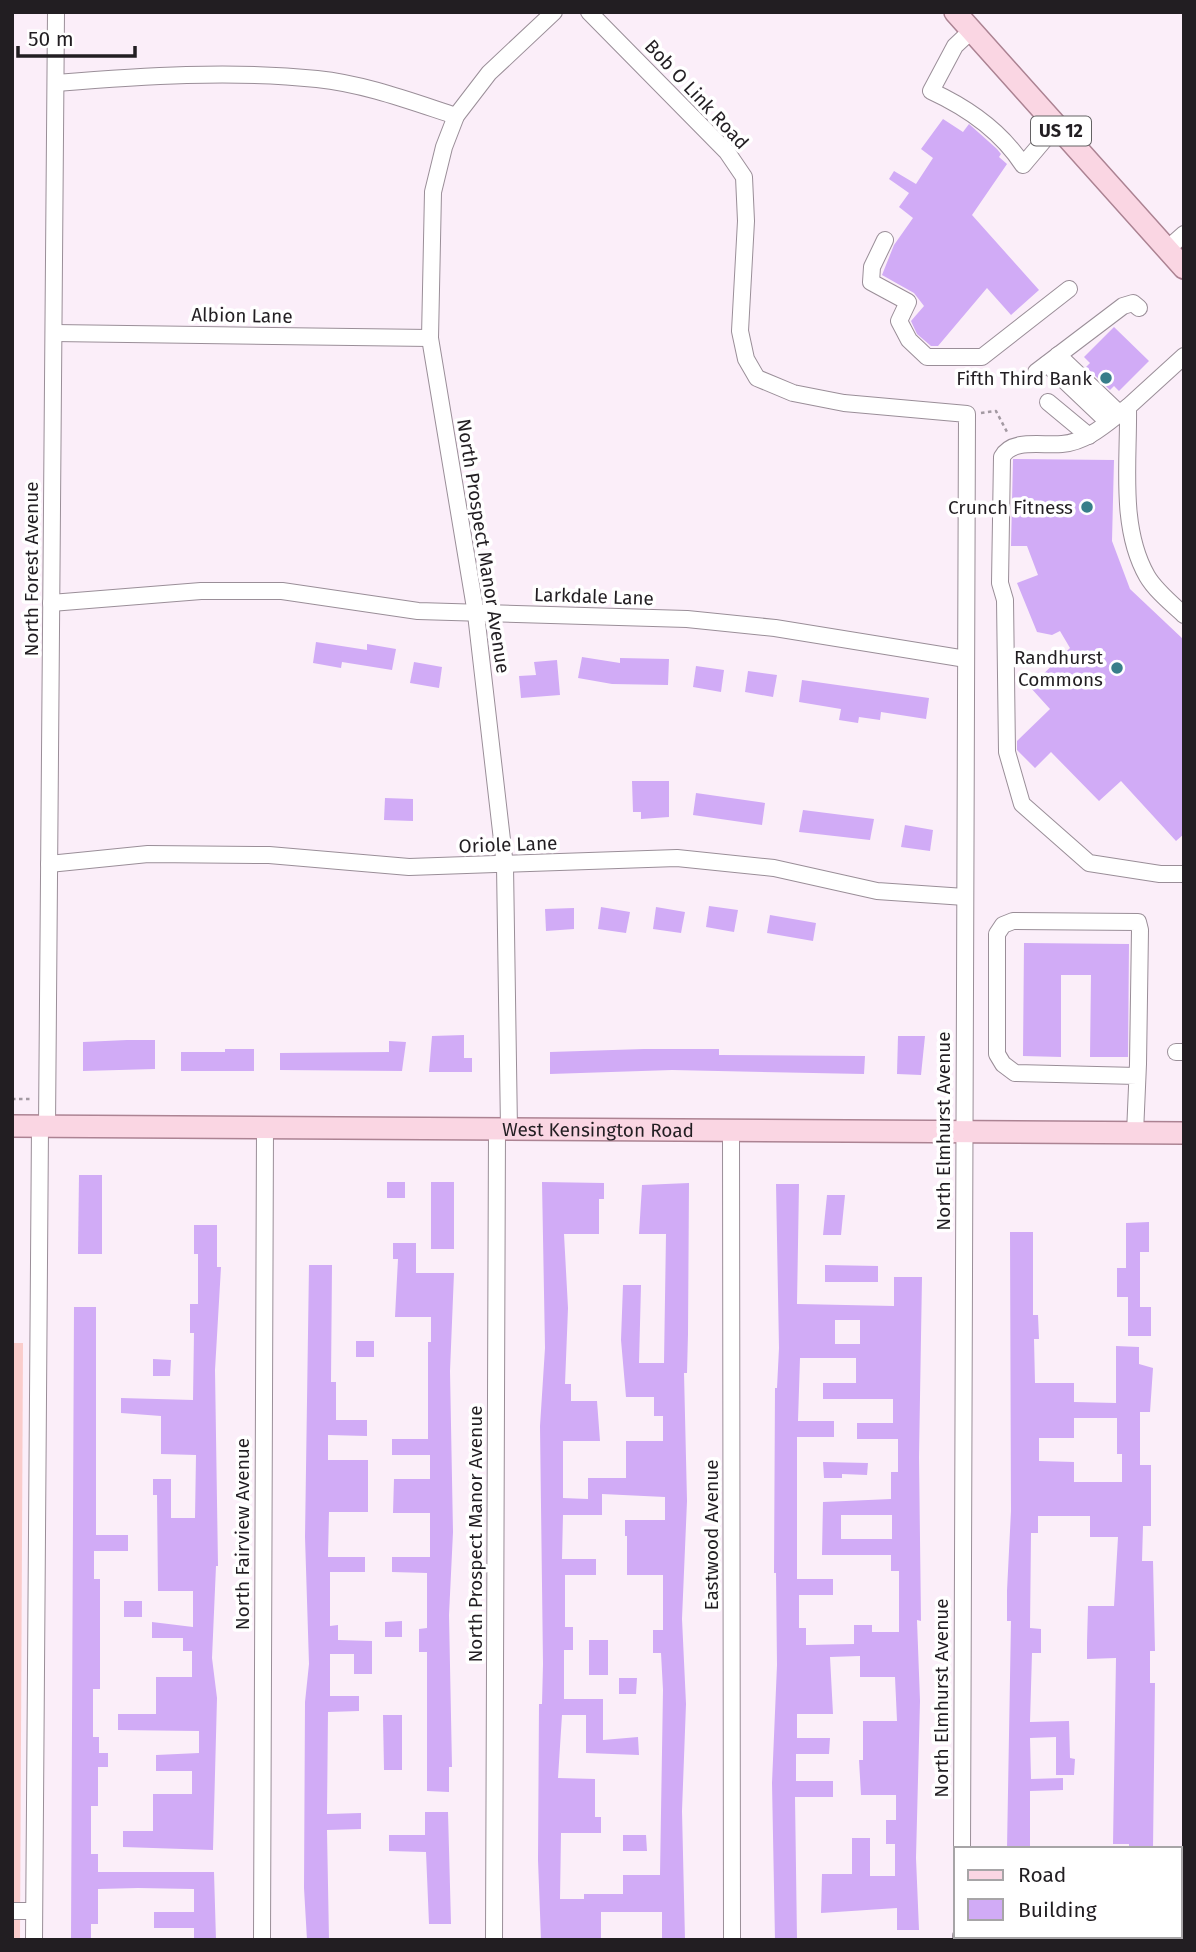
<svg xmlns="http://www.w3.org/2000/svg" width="1196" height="1952" font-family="'Fira Sans',sans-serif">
  <rect width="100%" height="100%" fill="#fbeef9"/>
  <!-- green -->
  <path fill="#facccb" d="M12 1343H23L20 1940H12Z"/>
  <!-- building -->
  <g fill="#d1abf6" fill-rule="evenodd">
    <path d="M943 119 963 132 969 124 997 149 1001 154 999 157 1007 164 972 215 1039 290 1011 315 987 288 938 346H931L917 334 911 321 924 306 914 293 882 275 894 245 913 218 899 207 909 193 889 179 894 171 916 184 933 158 921 149Z"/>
    <path d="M1114 327 1149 361 1119 391 1114 386 1110 390 1086 367 1090 363 1084 357Z"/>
    <path d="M1013 459 1114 460 1112 541 1130 589 1184 640V834L1176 841 1121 781 1099 801 1051 752 1035 768 1017 750V741L1050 709 1030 687 1070 648 1060 631 1052 635 1037 632 1017 583 1038 575 1027 546H1011Z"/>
    <path d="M316 642 367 650V644L396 649 392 670 342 662 341 668 313 663Z"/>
    <path d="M582 657 620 663V658L669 659 668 685 612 684 578 678Z"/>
    <path d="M557 660 560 695 521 698 519 676 536 675 534 662Z"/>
    <path d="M414 662 442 667 439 688 410 683Z"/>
    <path d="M696 666 724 670 721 692 693 687Z"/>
    <path d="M748 671 777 675 773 697 745 692Z"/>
    <path d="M802 680 929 698 926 719 881 712 880 720 859 717 858 723 839 720 841 709 799 702Z"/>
    <path d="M632 781H669V817L641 819V812H633Z"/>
    <path d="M696 793 765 803 762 825 693 815Z"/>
    <path d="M385 798 413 799V821L384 820Z"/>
    <path d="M803 810 874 819 870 840 799 832Z"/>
    <path d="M905 825 933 830 930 851 901 847Z"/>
    <path d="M709 906 738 910 734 932 706 927Z"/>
    <path d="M601 907 630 912 626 933 598 929Z"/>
    <path d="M656 907 685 912 681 933 653 929Z"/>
    <path d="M574 908V929L546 931 545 909Z"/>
    <path d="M770 915 816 923 813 941 767 933Z"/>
    <path d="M1024 943 1129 944 1128 1057H1090L1091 975H1061V1057L1023 1056Z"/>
    <path d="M464 1035V1058H472V1072H429L432 1036Z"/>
    <path d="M898 1036H925L921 1075 897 1074Z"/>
    <path d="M127 1040H155V1069L83 1071V1042Z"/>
    <path d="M389 1041 406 1042 402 1071 280 1070V1053L389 1052Z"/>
    <path d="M225 1049H254V1071H181V1052H225Z"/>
    <path d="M644 1049H719V1055L865 1056 864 1074 672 1070 550 1074V1052Z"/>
    <path d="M79 1175H102V1254H78Z"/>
    <rect x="387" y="1182" width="18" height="16"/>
    <rect x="431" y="1182" width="23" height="67"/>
    <path d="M542 1182 604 1183V1199H599V1234H564L568 1308 565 1384H571V1401H597L600 1441H563V1498L588 1499V1478H626V1441H663V1416H654V1397H626L621 1340 623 1285H641L639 1363H664L666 1234H639L642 1185 689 1183 688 1334 687 1373H684L687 1501 682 1619 686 1704 682 1811 685 1940H662V1912H601V1940H541L538 1860 539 1704H542L543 1664 540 1426 545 1348ZM602 1494 665 1497V1520H625V1536H627V1575H663V1630H653V1653H661L663 1690 660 1875H623V1894H584V1899H560L561 1833H601V1817H595V1779L558 1778 562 1715H586V1753L639 1755 638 1737 603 1740V1699H564V1650H573V1627H565V1575H596V1559H562L563 1515H602Z"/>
    <path d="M776 1184H799L797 1304 894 1306V1277H922L919 1457 921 1621 917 1620 920 1701 916 1858 919 1930H897V1908L821 1913 822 1874H852V1838H870V1876H895V1844H886V1820H896V1795H861L859 1760H863V1721H897L895 1677H860V1656L830 1657 833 1714H797V1738H830L829 1754H796V1781H833V1797H795L797 1940H775L772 1783 777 1665 776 1573H774L775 1388H777L779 1348ZM835 1320H860V1344H835ZM800 1358H856V1383H823V1399H893V1423H857V1439H898V1472H891V1499L823 1502 822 1555H891V1571H899V1632H872V1625H854V1644L806 1645V1628H799V1595H833V1579H797V1437H834V1421H798ZM841 1515H892V1539H841Z"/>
    <path d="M827 1195H845L841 1235H823Z"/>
    <path d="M1149 1222V1252H1140V1307H1151V1336H1128V1297H1117V1268H1126V1223Z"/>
    <path d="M194 1225H217V1267H221L215 1370 218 1566H216L212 1658 217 1698 213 1850 123 1847V1831H153V1794H192V1771H156V1755L199 1753V1731L118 1730V1714H156V1677H192V1651H183V1638H152V1622L193 1627V1591H158L157 1495H153V1479H171V1518H195L196 1455 161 1454V1416L121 1413V1398L193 1400 194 1333H190V1304H198V1254H194Z"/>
    <path d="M1010 1232H1033V1315H1038L1039 1339H1034L1035 1383H1074V1402L1116 1403V1346L1139 1347V1364L1153 1368 1150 1412H1140V1465H1151V1526H1143L1142 1561H1153L1155 1651H1150V1683H1155L1153 1849H1129V1844H1113L1116 1658 1087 1659V1643L1088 1606H1114L1118 1537H1090V1516H1038V1533H1031L1030 1628 1041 1629V1653H1032L1030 1722 1069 1721 1070 1758 1075 1759 1074 1775H1056V1737L1030 1738 1031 1779 1063 1778V1790L1030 1791V1849H1007L1011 1621H1007V1591L1011 1511ZM1074 1418H1117V1454H1122V1482H1074V1462L1039 1461V1438H1074Z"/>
    <path d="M393 1243H416V1273H454L450 1371 453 1532 449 1615 452 1767H449V1792L427 1791V1652H419V1629L427 1628V1573L392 1572V1557H430V1513H393L394 1479H430V1455H392V1439H428V1342H431V1317H395L398 1259H393Z"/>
    <path d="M309 1265H332L331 1382H336V1420H367V1436L328 1435V1460H368V1512H329L328 1557H365V1572H330V1626L338 1625V1640L372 1641V1674H354V1654H330V1696H359V1711L328 1712 327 1814 361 1813V1829L327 1830 329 1940H307L304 1888 305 1702 309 1664 305 1537Z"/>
    <path d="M825 1265 878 1266V1282H825Z"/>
    <path d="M74 1307H96V1535H128V1551H94V1579H100V1689H93V1737H99V1753H108V1767H98V1806H91V1854H98V1872H214L216 1940H194V1928H154V1912H194V1889L138 1888 98 1889V1924H91V1940H71Z"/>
    <rect x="356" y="1341" width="18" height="16"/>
    <path d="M153 1359 171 1360 170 1376H153Z"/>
    <path d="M823 1462 868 1463 867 1475 842 1474V1478H824Z"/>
    <rect x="124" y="1601" width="18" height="16"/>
    <path d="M402 1621V1637H385V1622Z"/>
    <rect x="589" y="1640" width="19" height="35"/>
    <path d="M619 1678H637L636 1694H619Z"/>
    <path d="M383 1715H402V1770H384Z"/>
    <path d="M425 1812H448L451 1924H429L426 1852 389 1851V1835H425Z"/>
    <path d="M623 1835H646L647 1851H623Z"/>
  </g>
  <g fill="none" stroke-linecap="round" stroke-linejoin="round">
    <defs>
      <g id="minor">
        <path d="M589 12 727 152 744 177 746 221 740 331 746 359 757 378 793 393 844 403 967 414 962 1849"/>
        <path d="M972 30 955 46 931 91C968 108 1001 131 1023 165L1056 126"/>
        <path d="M56 83C142 76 231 70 317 79 365 84 410 101 456 116"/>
        <path d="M885 240 872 267 871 282 908 302 899 321 909 340 927 357H982L1069 289"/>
        <path d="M1166 250 1184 234"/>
        <path d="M54 333 430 338"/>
        <path d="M1058 355 1119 413"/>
        <path d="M1184 356 1128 407C1129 461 1119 527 1147 576 1155 590 1172 604 1184 615"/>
        <path d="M1047 364 1108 422"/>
        <path d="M1036 372 1123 306 1133 303 1139 308"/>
        <path d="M1048 402 1089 436"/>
        <path d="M1128 407C1108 422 1088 442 1062 444 1043 446 1012 438 1002 457L1000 583 1005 600 1007 752 1022 804 1089 863 1160 874H1184"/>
        <path d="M51 603 201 591H282L418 611 687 619 775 628 966 659"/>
        <path d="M49 864 148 854 269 855 409 867 677 858 774 868 877 891 965 897"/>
        <path d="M1176 1052H1184"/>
        <path d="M47 1126 56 12"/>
        <path d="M509 1129 505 866 476 614 430 338 433 192 444 147 456 116 489 73 554 12"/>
        <path d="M731 1130 732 1940"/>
        <path d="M1135 1133 1138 1064 1140 930 1138 922 1013 921 1003 925 997 934V1054L1003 1064 1015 1073 1137 1076"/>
        <path d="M12 1911H34"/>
        <path d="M34 1940 40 1126"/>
        <path d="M262 1940 265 1128"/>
        <path d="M494 1940 497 1129"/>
        <path d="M961 1940V1936"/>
      </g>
      <g id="major">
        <path d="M955 12 1184 268"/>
        <path id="s1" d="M12 1126 1184 1133"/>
      </g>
    </defs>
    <!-- minor casing -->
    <use href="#minor" stroke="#9a8e98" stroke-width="18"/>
    <!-- major casing -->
    <use href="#major" stroke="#ac8393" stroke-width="24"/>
    <!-- path -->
    <g stroke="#a399a2" stroke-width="2.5" stroke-dasharray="3.5 3.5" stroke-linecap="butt">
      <path d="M981 413 996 411 1007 432"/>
      <path d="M12 1099H33"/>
    </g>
    <!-- minor -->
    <use href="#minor" stroke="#fff" stroke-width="16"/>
    <!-- major -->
    <use href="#major" stroke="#fad6e3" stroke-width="21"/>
  </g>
  <!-- markers -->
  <g fill="#387e8a" stroke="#fff" stroke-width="2.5">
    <circle cx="1106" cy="378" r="7"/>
    <circle cx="1087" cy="507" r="7"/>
    <circle cx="1117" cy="668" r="7"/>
  </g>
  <g text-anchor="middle" stroke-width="7" stroke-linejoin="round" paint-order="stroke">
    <!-- shield labels -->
    <rect fill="#fff" stroke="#646264" stroke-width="2" x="1031" y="116.5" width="60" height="29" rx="5"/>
    <g font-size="18" font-weight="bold" fill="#221e22">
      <text x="1061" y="137">US 12</text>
    </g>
    <!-- street labels -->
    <g font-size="19" fill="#221e22" stroke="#fff">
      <text transform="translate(697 94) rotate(47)" y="7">Bob O Link Road</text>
      <text transform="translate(242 315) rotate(1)" y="7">Albion Lane</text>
      <text transform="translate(484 546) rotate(81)" y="7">North Prospect Manor Avenue</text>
      <text transform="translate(31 569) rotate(-90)" y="7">North Forest Avenue</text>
      <text transform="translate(594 596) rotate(2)" y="7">Larkdale Lane</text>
      <text transform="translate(508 844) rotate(-2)" y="7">Oriole Lane</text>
      <text dy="7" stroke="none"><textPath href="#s1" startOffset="586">West Kensington Road</textPath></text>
      <text transform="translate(943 1131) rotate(-90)" y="7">North Elmhurst Avenue</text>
      <text transform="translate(242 1534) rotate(-90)" y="7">North Fairview Avenue</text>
      <text transform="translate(475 1534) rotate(-90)" y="7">North Prospect Manor Avenue</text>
      <text transform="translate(711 1535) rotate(-90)" y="7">Eastwood Avenue</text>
      <text transform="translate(941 1698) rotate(-90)" y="7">North Elmhurst Avenue</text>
    </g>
    <!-- poi labels -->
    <g font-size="19" fill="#221e22" stroke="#fff" text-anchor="end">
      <text x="1092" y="385">Fifth Third Bank</text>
      <text x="1073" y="514">Crunch Fitness</text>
      <text x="1103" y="664">Randhurst<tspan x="1103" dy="22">Commons</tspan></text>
    </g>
  </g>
  <!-- border -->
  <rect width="1196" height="1952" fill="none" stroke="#221e22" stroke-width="28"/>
  <!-- legend -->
  <rect x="954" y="1847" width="228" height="91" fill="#ffffff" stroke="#a7a5a7" stroke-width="2"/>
  <rect x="968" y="1870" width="35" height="10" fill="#fad6e3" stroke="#a7a5a7" stroke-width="2"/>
  <text x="1018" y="1882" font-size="21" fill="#221e22">Road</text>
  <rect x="968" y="1899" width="35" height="21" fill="#d1abf6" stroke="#a7a5a7" stroke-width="2"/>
  <text x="1018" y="1917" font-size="21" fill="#221e22">Building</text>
  <!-- scale -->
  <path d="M18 46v10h117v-10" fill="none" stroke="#221e22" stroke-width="3.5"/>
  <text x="28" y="46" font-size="21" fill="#221e22" stroke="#ffffff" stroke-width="5" paint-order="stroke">50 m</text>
</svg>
